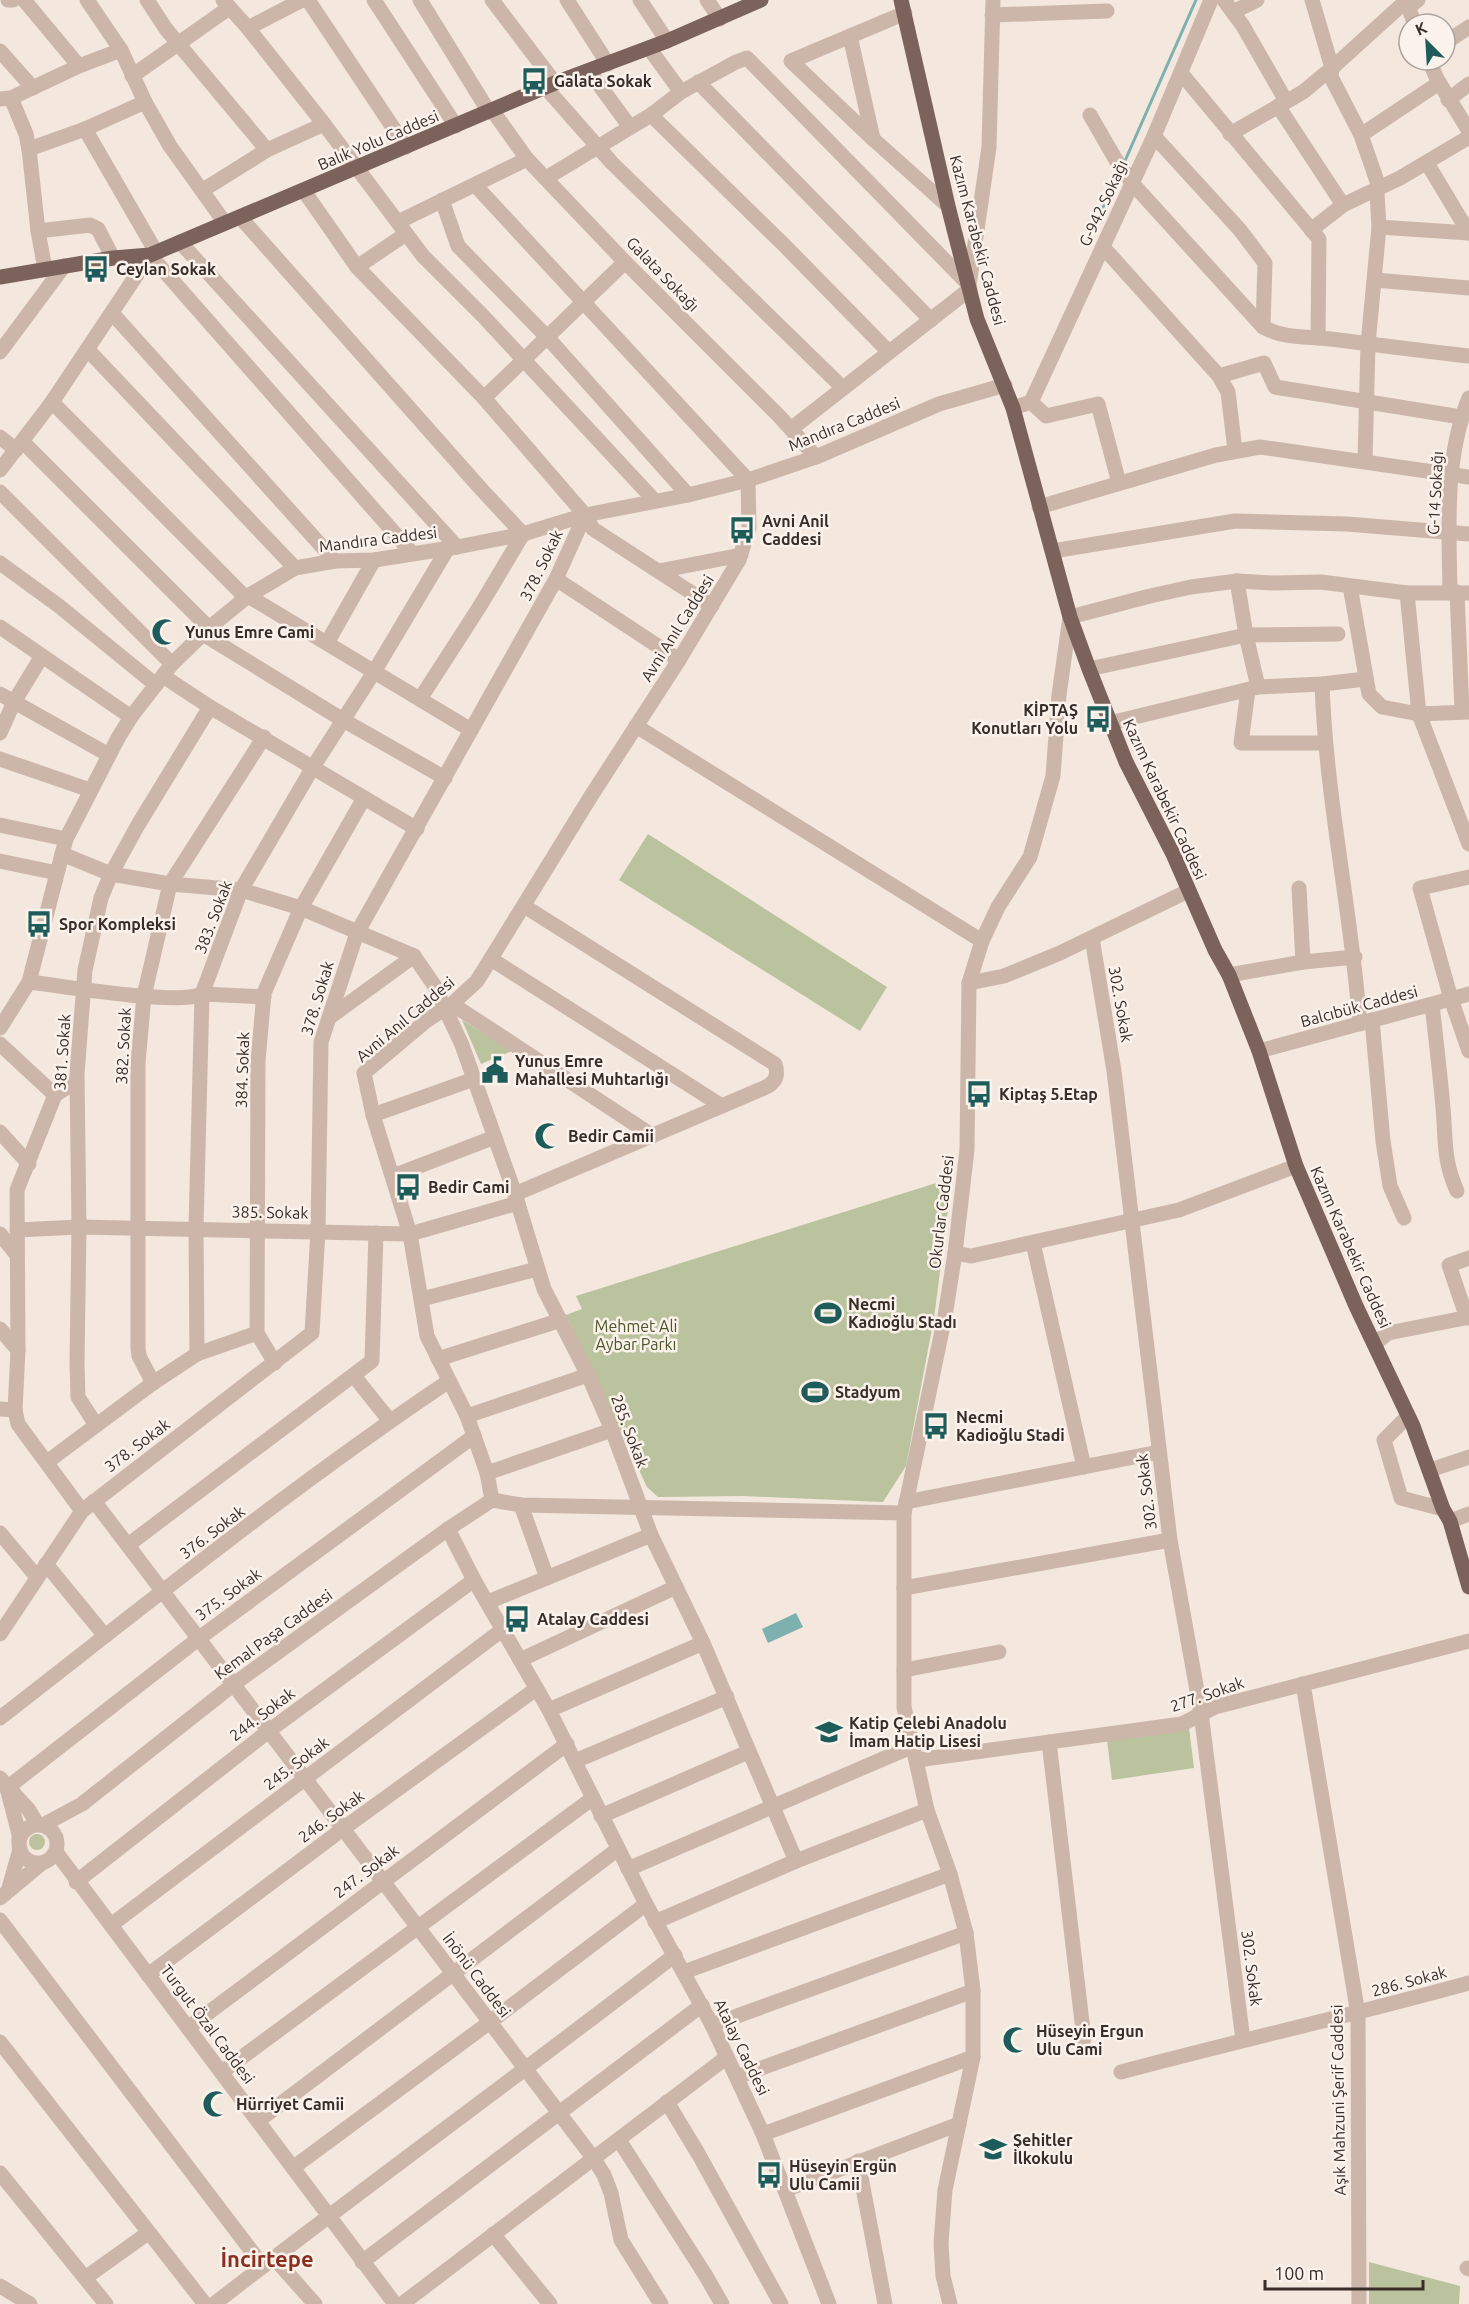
<svg xmlns="http://www.w3.org/2000/svg" width="1469" height="2304" font-family="Ubuntu,sans-serif">
  <rect width="100%" height="100%" fill="#f3e7de"/>
  <!-- green -->
  <g fill="#bac39d">
    <path d="M648 834 887 987 860 1031 619 880Z"/>
    <path d="M462 1020 512 1051 481 1064Z"/>
    <path d="M952 1178 934 1318 906 1466 883 1502 743 1496 658 1497 647 1487 566 1315 582 1309 576 1296Z"/>
    <path d="M1189 1728 1194 1768 1112 1780 1107 1740Z"/>
    <circle cx="37" cy="1842" r="8"/>
    <path d="M1369 2262 1460 2286 1459 2304H1369Z"/>
  </g>
  <!-- water -->
  <path fill="#7cb1af" d="M796 1613 803 1627 768 1643 762 1629Z"/>
  <g fill="none" stroke-linecap="round" stroke-linejoin="round">
    <!-- stream -->
    <g stroke="#7cb1af" stroke-width="3">
      <path d="M1124 163 1196 0"/>
      <path d="M1088 241 1118 174"/>
    </g>
    <!-- minor -->
    <g stroke="#ccb6a9" stroke-width="15">
      <path d="M8 0H13"/>
      <path d="M24 0 79 66"/>
      <path d="M87 0 121 50 145 102 170 146 225 223"/>
      <path d="M147 0 166 29 267 150"/>
      <path d="M223 0 248 28 324 124 423 256 483 316 655 501"/>
      <path d="M308 0 406 147"/>
      <path d="M374 0 456 126"/>
      <path d="M420 0 489 112"/>
      <path d="M492 0 555 83"/>
      <path d="M567 0 608 64"/>
      <path d="M640 0 667 41"/>
      <path d="M707 0 720 19"/>
      <path d="M1224 0 1243 26 1286 101"/>
      <path d="M1312 0 1332 68 1331 77 1361 135 1379 187 1377 193 1379 227 1368 344 1365 461"/>
      <path d="M1405 0 1415 24"/>
      <path d="M1233 12 1257 0"/>
      <path d="M905 13 791 61 873 139 948 206"/>
      <path d="M992 15 1107 11"/>
      <path d="M248 28 302 0"/>
      <path d="M850 36 873 139"/>
      <path d="M1445 43 1469 27"/>
      <path d="M649 48 681 92"/>
      <path d="M0 51 33 88"/>
      <path d="M1429 60 1437 79 1469 131"/>
      <path d="M589 71 630 127"/>
      <path d="M1181 73 1319 239 1318 338"/>
      <path d="M132 76 229 8"/>
      <path d="M698 82 931 320"/>
      <path d="M546 88 612 163 843 388"/>
      <path d="M11 98 26 134 29 149 38 231 45 269"/>
      <path d="M0 99 11 98 79 66 121 50"/>
      <path d="M1448 100 1469 84"/>
      <path d="M1278 106 1343 205"/>
      <path d="M492 110 527 159 625 262 779 416 816 457"/>
      <path d="M651 115 784 245 889 352"/>
      <path d="M1090 115 1116 160 1132 183 1263 327C1285 339 1306 336 1331 339 1377 345 1423 351 1469 356"/>
      <path d="M85 129 156 252"/>
      <path d="M1230 134 1303 92 1332 68 1406 1 1413 4 1418 0"/>
      <path d="M1361 135 1439 83"/>
      <path d="M1154 136 1240 230 1265 263 1263 327"/>
      <path d="M29 149 85 129 145 102"/>
      <path d="M1427 163 1469 233"/>
      <path d="M546 178 651 115 681 92 736 62 747 58 969 285"/>
      <path d="M475 185 748 480"/>
      <path d="M203 190 267 150 324 124"/>
      <path d="M304 191 357 267 484 398 585 515 593 529 712 606"/>
      <path d="M442 200 458 246 548 338 688 495"/>
      <path d="M240 217 482 490 523 534 480 606 420 699"/>
      <path d="M398 222 527 159"/>
      <path d="M1379 227 1469 233"/>
      <path d="M1311 230 1343 205 1400 178 1469 137"/>
      <path d="M38 231 90 225 98 229 113 258"/>
      <path d="M180 242 457 547"/>
      <path d="M1103 247 1219 376 1228 392 1235 450"/>
      <path d="M357 267 406 234"/>
      <path d="M1375 280 1469 288"/>
      <path d="M969 285 989 147 993 0"/>
      <path d="M112 313 335 561"/>
      <path d="M88 350 295 568"/>
      <path d="M0 352 64 266"/>
      <path d="M1219 376 1264 363 1275 387 1461 417"/>
      <path d="M484 398 625 262"/>
      <path d="M52 402 246 598"/>
      <path d="M1031 402 1046 416 1098 404 1119 483"/>
      <path d="M1013 408 1031 402 1154 136 1211 0"/>
      <path d="M791 429 970 289"/>
      <path d="M0 437 16 450"/>
      <path d="M23 442 209 628"/>
      <path d="M0 470 52 402 150 255 412 553"/>
      <path d="M0 492 172 664"/>
      <path d="M1039 507 1216 455 1260 447 1469 477"/>
      <path d="M1053 551 1235 521 1347 524 1469 534"/>
      <path d="M0 563 59 606 156 685"/>
      <path d="M659 571 741 555"/>
      <path d="M556 579 679 660"/>
      <path d="M1237 581 1246 635 1258 687"/>
      <path d="M1350 586 1369 694 1382 707 1419 714 1469 712"/>
      <path d="M1450 592C1449 528 1444 458 1469 398"/>
      <path d="M1457 592 1462 712"/>
      <path d="M1407 593 1419 714 1469 844"/>
      <path d="M248 596 471 730"/>
      <path d="M0 627 131 717"/>
      <path d="M203 634 343 720 445 778"/>
      <path d="M327 643 374 560"/>
      <path d="M1089 669 1246 635 1338 634"/>
      <path d="M163 676 210 707 417 829"/>
      <path d="M1322 684C1326 798 1351 910 1360 1024"/>
      <path d="M1248 690 1241 743H1324"/>
      <path d="M0 694 109 755"/>
      <path d="M1110 723 1258 687 1322 684 1366 679"/>
      <path d="M636 726 982 941"/>
      <path d="M0 733 14 702 42 656"/>
      <path d="M0 759 90 790"/>
      <path d="M0 825 66 839"/>
      <path d="M62 854 111 874 170 884 241 890 301 908 414 956 434 985 462 1045 515 1194 544 1289 588 1375 612 1430 651 1535 703 1643 796 1861"/>
      <path d="M0 861 57 873"/>
      <path d="M1469 877 1420 888 1451 999 1469 1051"/>
      <path d="M1299 888 1303 962"/>
      <path d="M1092 938 1114 1071 1170 1540 1201 1713 1243 2040"/>
      <path d="M491 959 722 1106"/>
      <path d="M1229 975 1303 962 1355 957"/>
      <path d="M29 982C63 986 178 1006 202 994L264 997"/>
      <path d="M969 983 1004 976 1060 953 1188 891"/>
      <path d="M452 1004 653 1136"/>
      <path d="M1432 1005C1436 1039 1440 1074 1443 1108 1446 1141 1443 1160 1457 1191"/>
      <path d="M330 1017 414 956"/>
      <path d="M1372 1020 1383 1141 1390 1186 1404 1218"/>
      <path d="M0 1028 29 982 66 839 118 738 131 717 172 664 209 628 248 596 295 568 335 561 374 560 457 547 523 534 585 515 688 495 748 480 816 457 939 404 1005 385"/>
      <path d="M0 1044 55 1095"/>
      <path d="M1259 1051 1469 994"/>
      <path d="M77 1081 55 1095 17 1190 18 1350 15 1410 18 1424 82 1511"/>
      <path d="M373 1115 474 1079"/>
      <path d="M0 1132 29 1164"/>
      <path d="M393 1176 495 1137"/>
      <path d="M515 1194 764 1088C775 1083 779 1076 775 1064L524 906"/>
      <path d="M17 1230 79 1227 410 1234 518 1203"/>
      <path d="M0 1234 17 1255"/>
      <path d="M1033 1243 1084 1467"/>
      <path d="M955 1253 971 1256 1179 1210 1296 1166"/>
      <path d="M422 1299 537 1269"/>
      <path d="M1467 1318 1449 1265 1469 1258"/>
      <path d="M0 1329 18 1350"/>
      <path d="M1374 1344 1388 1333 1469 1317"/>
      <path d="M197 1354 196 1228 202 994 241 890 313 767 374 672 448 548"/>
      <path d="M438 1359 561 1320"/>
      <path d="M275 1363 257 1333 258 1061 264 993 301 908 364 798"/>
      <path d="M354 1376 390 1421"/>
      <path d="M153 1383 139 1356 138 1348V1063L144 996 170 884 264 737"/>
      <path d="M0 1409 15 1410"/>
      <path d="M467 1416 588 1375"/>
      <path d="M1408 1416 1384 1440 1401 1498 1443 1509"/>
      <path d="M96 1425 78 1397 77 1363 79 1227 77 1074 85 970 101 898 111 874 138 825 210 707"/>
      <path d="M47 1462 153 1383 197 1354 257 1333"/>
      <path d="M1430 1470 1469 1457"/>
      <path d="M487 1473 612 1430"/>
      <path d="M492 1500 487 1473 467 1416 427 1336 410 1234 373 1115 364 1073 426 1021 452 1004 477 981 591 796 679 660 739 560 749 528 748 480"/>
      <path d="M492 1500 521 1505 904 1513"/>
      <path d="M94 1501 594 2159 604 2175 611 2193 621 2240 661 2304"/>
      <path d="M906 1502 1159 1452"/>
      <path d="M521 1505 547 1578"/>
      <path d="M1450 1521 1469 1514"/>
      <path d="M448 1529 474 1580 549 1710 646 1904 712 2025 763 2134 829 2304"/>
      <path d="M0 1533 37 1577"/>
      <path d="M128 1545 372 1361 376 1233"/>
      <path d="M46 1564 105 1636"/>
      <path d="M904 1588 1170 1540"/>
      <path d="M488 1602 651 1535"/>
      <path d="M0 1634 82 1511 312 1333 318 1231 321 1042 357 933 556 579 585 515"/>
      <path d="M520 1660 676 1587"/>
      <path d="M904 1670 999 1652"/>
      <path d="M1303 1684 1358 2014 1359 2304"/>
      <path d="M549 1710 703 1643"/>
      <path d="M0 1718C148 1603 294 1485 449 1381"/>
      <path d="M1049 1742 1084 2039"/>
      <path d="M917 1760 1182 1724 1215 1707 1469 1641"/>
      <path d="M575 1761 727 1697"/>
      <path d="M0 1778 29 1810 37 1824"/>
      <path d="M7 1788 198 1639 474 1436"/>
      <path d="M7 1788 19 1834V1841"/>
      <path d="M601 1816 748 1752"/>
      <circle cx="38" cy="1844" r="19"/>
      <path d="M43 1825 82 1804 234 1684 448 1529 492 1500"/>
      <path d="M56 1852 395 2304"/>
      <path d="M628 1869 913 1746"/>
      <path d="M76 1882 270 1730 474 1580"/>
      <path d="M9 1888 20 1849"/>
      <path d="M0 1898 42 1863"/>
      <path d="M0 1920 263 2266"/>
      <path d="M655 1922 796 1861 927 1810"/>
      <path d="M111 1925 502 1630"/>
      <path d="M684 1972 950 1874"/>
      <path d="M148 1975 344 1828 536 1689"/>
      <path d="M712 2025 966 1933"/>
      <path d="M188 2028 567 1744"/>
      <path d="M0 2042 205 2304"/>
      <path d="M222 2072 593 1798"/>
      <path d="M1121 2072C1237 2041 1353 2015 1469 1983"/>
      <path d="M737 2077 973 1991"/>
      <path d="M667 2102 699 2155 781 2304"/>
      <path d="M258 2121 618 1849"/>
      <path d="M763 2134 973 2057"/>
      <path d="M619 2140 706 2276 722 2304"/>
      <path d="M858 2161 885 2304"/>
      <path d="M294 2167 490 2022 646 1904"/>
      <path d="M0 2173 106 2304"/>
      <path d="M785 2190 959 2124"/>
      <path d="M493 2234 550 2304"/>
      <path d="M275 2259 315 2304"/>
      <path d="M362 2262 702 2005"/>
      <path d="M1467 2268 1469 2269"/>
      <path d="M85 2278 148 2233"/>
      <path d="M0 2286 30 2304"/>
      <path d="M214 2304C366 2186 522 2073 675 1955"/>
      <path d="M402 2304 727 2057"/>
      <path d="M950 2304 943 2276 941 2243 945 2190 973 2057V1991L966 1933 950 1874 927 1810 904 1707V1513L945 1316 955 1253 967 1150 969 983 982 941 998 907 1030 857 1053 776 1059 695 1070 617 1150 596 1191 587 1237 581 1274 583 1321 582 1407 593H1469"/>
    </g>
    <!-- major -->
    <g stroke="#7b625a" stroke-width="15">
      <path d="M901 0 948 206 977 319 1013 408 1070 617 1089 669 1126 762 1173 854 1215 950 1229 975 1259 1051 1296 1166 1356 1306 1413 1426 1443 1509 1450 1521 1469 1587"/>
      <path d="M0 277 113 258 150 255 555 83 667 41 761 0"/>
    </g>
  </g>
  <!-- icons -->
  <defs>
    <symbol id="bus-bare" viewBox="-9 -9 18 18"><path d="M-5-6H5V4H4V6H2V4H-2V6H-4V4H-5ZM-3.5-4V0h7V-4ZM-3.5 1.2v1.5H-2V1.2ZM2 1.2v1.5H3.5V1.2Z" fill="#1d5c5a" stroke="#faf2eb" stroke-width="2.5" paint-order="stroke"/></symbol>
    <symbol id="mosque-bare" viewBox="-9 -9 18 18"><path d="M3.5-4.9A6 6 0 1 0 3.5 4.9A5 5 0 1 1 3.5-4.9Z" fill="#1d5c5a" stroke="#faf2eb" stroke-width="2.5" paint-order="stroke"/></symbol>
    <symbol id="civic-bare" viewBox="-9 -9 18 18"><path d="M-.6-6.5H3V-4.5H.6V-3L4-1V1h2V6H-6V1h2V-1L-.6-3ZM-1.2 2.5V6h2.4V2.5Z" fill="#1d5c5a" stroke="#faf2eb" stroke-width="2.5" paint-order="stroke"/></symbol>
    <symbol id="stadium-bare" viewBox="-9 -9 18 18"><path d="M0-5a6.5 5 0 1 0 0 10a6.5 5 0 1 0 0-10ZM-3.5-1.8h7v3.6h-7Z" fill="#1d5c5a" stroke="#faf2eb" stroke-width="2.5" paint-order="stroke"/></symbol>
    <symbol id="school-bare" viewBox="-9 -9 18 18"><path d="M0-5L7-2L0 1L-7-2ZM-4 1L0 2.5L4 1V4Q0 6-4 4Z" fill="#1d5c5a" stroke="#faf2eb" stroke-width="2.5" paint-order="stroke"/></symbol>
  </defs>
  <g fill-rule="evenodd">
    <use href="#bus-bare" x="515" y="62" width="38" height="38"/>
    <use href="#bus-bare" x="77" y="250" width="38" height="38"/>
    <use href="#bus-bare" x="723" y="511" width="38" height="38"/>
    <use href="#mosque-bare" x="146" y="613" width="38" height="38"/>
    <use href="#bus-bare" x="1079" y="700" width="38" height="38"/>
    <use href="#bus-bare" x="20" y="905" width="38" height="38"/>
    <use href="#civic-bare" x="476" y="1051" width="38" height="38"/>
    <use href="#bus-bare" x="960" y="1075" width="38" height="38"/>
    <use href="#mosque-bare" x="529" y="1117" width="38" height="38"/>
    <use href="#bus-bare" x="389" y="1168" width="38" height="38"/>
    <use href="#stadium-bare" x="809" y="1294" width="38" height="38"/>
    <use href="#stadium-bare" x="796" y="1373" width="38" height="38"/>
    <use href="#bus-bare" x="917" y="1407" width="38" height="38"/>
    <use href="#bus-bare" x="498" y="1600" width="38" height="38"/>
    <use href="#school-bare" x="810" y="1713" width="38" height="38"/>
    <use href="#mosque-bare" x="997" y="2021" width="38" height="38"/>
    <use href="#mosque-bare" x="197" y="2085" width="38" height="38"/>
    <use href="#school-bare" x="974" y="2130" width="38" height="38"/>
    <use href="#bus-bare" x="750" y="2156" width="38" height="38"/>
  </g>
  <g text-anchor="middle" stroke-width="5" stroke-linejoin="round" paint-order="stroke">
    <!-- poi labels -->
    <g font-size="16" font-weight="bold" fill="#392d29" stroke="#faf2eb" text-anchor="start">
      <text x="554" y="87">Galata Sokak</text>
      <text x="116" y="275">Ceylan Sokak</text>
      <text x="762" y="527">Avni Anil<tspan x="762" dy="18">Caddesi</tspan></text>
      <text x="185" y="638">Yunus Emre Cami</text>
      <text x="1078" y="716" text-anchor="end">KİPTAŞ<tspan x="1078" dy="18">Konutları Yolu</tspan></text>
      <text x="59" y="930">Spor Kompleksi</text>
      <text x="515" y="1067">Yunus Emre<tspan x="515" dy="18">Mahallesi Muhtarlığı</tspan></text>
      <text x="999" y="1100">Kiptaş 5.Etap</text>
      <text x="568" y="1142">Bedir Camii</text>
      <text x="428" y="1193">Bedir Cami</text>
      <text x="848" y="1310">Necmi<tspan x="848" dy="18">Kadıoğlu Stadı</tspan></text>
      <text x="835" y="1398">Stadyum</text>
      <text x="956" y="1423">Necmi<tspan x="956" dy="18">Kadioğlu Stadi</tspan></text>
      <text x="537" y="1625">Atalay Caddesi</text>
      <text x="849" y="1729">Katip Çelebi Anadolu<tspan x="849" dy="18">İmam Hatip Lisesi</tspan></text>
      <text x="1036" y="2037">Hüseyin Ergun<tspan x="1036" dy="18">Ulu Cami</tspan></text>
      <text x="236" y="2110">Hürriyet Camii</text>
      <text x="1013" y="2146">Şehitler<tspan x="1013" dy="18">İlkokulu</tspan></text>
      <text x="789" y="2172">Hüseyin Ergün<tspan x="789" dy="18">Ulu Camii</tspan></text>
    </g>
    <!-- street labels -->
    <g font-size="16" fill="#392d29" stroke="#faf2eb">
      <text transform="translate(378 140) rotate(-23)" y="6">Balık Yolu Caddesi</text>
      <text transform="translate(1103 203) rotate(-65)" y="6">G-942 Sokağı</text>
      <text transform="translate(978 240) rotate(75)" y="6">Kazım Karabekir Caddesi</text>
      <text transform="translate(663 274) rotate(46)" y="6">Galata Sokağı</text>
      <text transform="translate(844 424) rotate(-22)" y="6">Mandıra Caddesi</text>
      <text transform="translate(1435 493) rotate(-87)" y="6">G-14 Sokağı</text>
      <text transform="translate(378 539) rotate(-7)" y="6">Mandıra Caddesi</text>
      <text transform="translate(541 565) rotate(-64)" y="6">378. Sokak</text>
      <text transform="translate(677 628) rotate(-58)" y="6">Avni Anıl Caddesi</text>
      <text transform="translate(1165 799) rotate(65)" y="6">Kazım Karabekir Caddesi</text>
      <text transform="translate(213 917) rotate(-69)" y="6">383. Sokak</text>
      <text transform="translate(317 998) rotate(-73)" y="6">378. Sokak</text>
      <text transform="translate(1121 1004) rotate(80)" y="6">302. Sokak</text>
      <text transform="translate(1359 1006) rotate(-15)" y="6">Balcıbük Caddesi</text>
      <text transform="translate(405 1019) rotate(-40)" y="6">Avni Anıl Caddesi</text>
      <text transform="translate(123 1046) rotate(-87)" y="6">382. Sokak</text>
      <text transform="translate(62 1052) rotate(-86)" y="6">381. Sokak</text>
      <text transform="translate(242 1070) rotate(-88)" y="6">384. Sokak</text>
      <text transform="translate(270 1212) rotate(1)" y="6">385. Sokak</text>
      <text transform="translate(941 1212) rotate(-83)" y="6">Okurlar Caddesi</text>
      <text transform="translate(1351 1247) rotate(66)" y="6">Kazım Karabekir Caddesi</text>
      <text transform="translate(630 1431) rotate(69)" y="6">285. Sokak</text>
      <text transform="translate(137 1445) rotate(-37)" y="6">378. Sokak</text>
      <text transform="translate(1146 1492) rotate(-97)" y="6">302. Sokak</text>
      <text transform="translate(212 1532) rotate(-37)" y="6">376. Sokak</text>
      <text transform="translate(228 1594) rotate(-36)" y="6">375. Sokak</text>
      <text transform="translate(273 1634) rotate(-36)" y="6">Kemal Paşa Caddesi</text>
      <text transform="translate(1207 1694) rotate(-19)" y="6">277. Sokak</text>
      <text transform="translate(262 1714) rotate(-37)" y="6">244. Sokak</text>
      <text transform="translate(296 1763) rotate(-37)" y="6">245. Sokak</text>
      <text transform="translate(331 1816) rotate(-36)" y="6">246. Sokak</text>
      <text transform="translate(366 1871) rotate(-37)" y="6">247. Sokak</text>
      <text transform="translate(1252 1968) rotate(83)" y="6">302. Sokak</text>
      <text transform="translate(477 1975) rotate(53)" y="6">İnönü Caddesi</text>
      <text transform="translate(1409 1981) rotate(-15)" y="6">286. Sokak</text>
      <text transform="translate(208 2024) rotate(53)" y="6">Turgut Özal Caddesi</text>
      <text transform="translate(742 2047) rotate(64)" y="6">Atalay Caddesi</text>
      <text transform="translate(1338 2100) rotate(-91)" y="6">Aşık Mahzuni Şerif Caddesi</text>
    </g>
    <!-- park labels -->
    <g font-size="16" fill="#4c582c" stroke="#faf2eb">
      <text x="636" y="1332">Mehmet Ali<tspan x="636" dy="18">Aybar Parkı</tspan></text>
    </g>
    <!-- district labels -->
    <g font-size="22" font-weight="bold" fill="#8a3020" stroke="#faf2eb">
      <text x="267" y="2267">İncirtepe</text>
    </g>
  </g>
  <!-- north arrow -->
  <g transform="translate(1427 42) rotate(336)"><circle r="28" fill="#faf2eb" stroke="#ada39d" stroke-width="1.5"/>
  <path d="M0-4.5L10 22L0 15L-10 22Z" fill="#1d5c5a"/>
  <text y="-9" font-size="16" font-weight="bold" text-anchor="middle" fill="#392d29">K</text>
  </g>
  <!-- scale -->
  <path d="M1265 2280v9h158v-9" fill="none" stroke="#392d29" stroke-width="3"/>
  <text x="1274" y="2280" font-size="18" fill="#392d29" stroke="#faf2eb" stroke-width="4.5" paint-order="stroke">100 m</text>
</svg>
